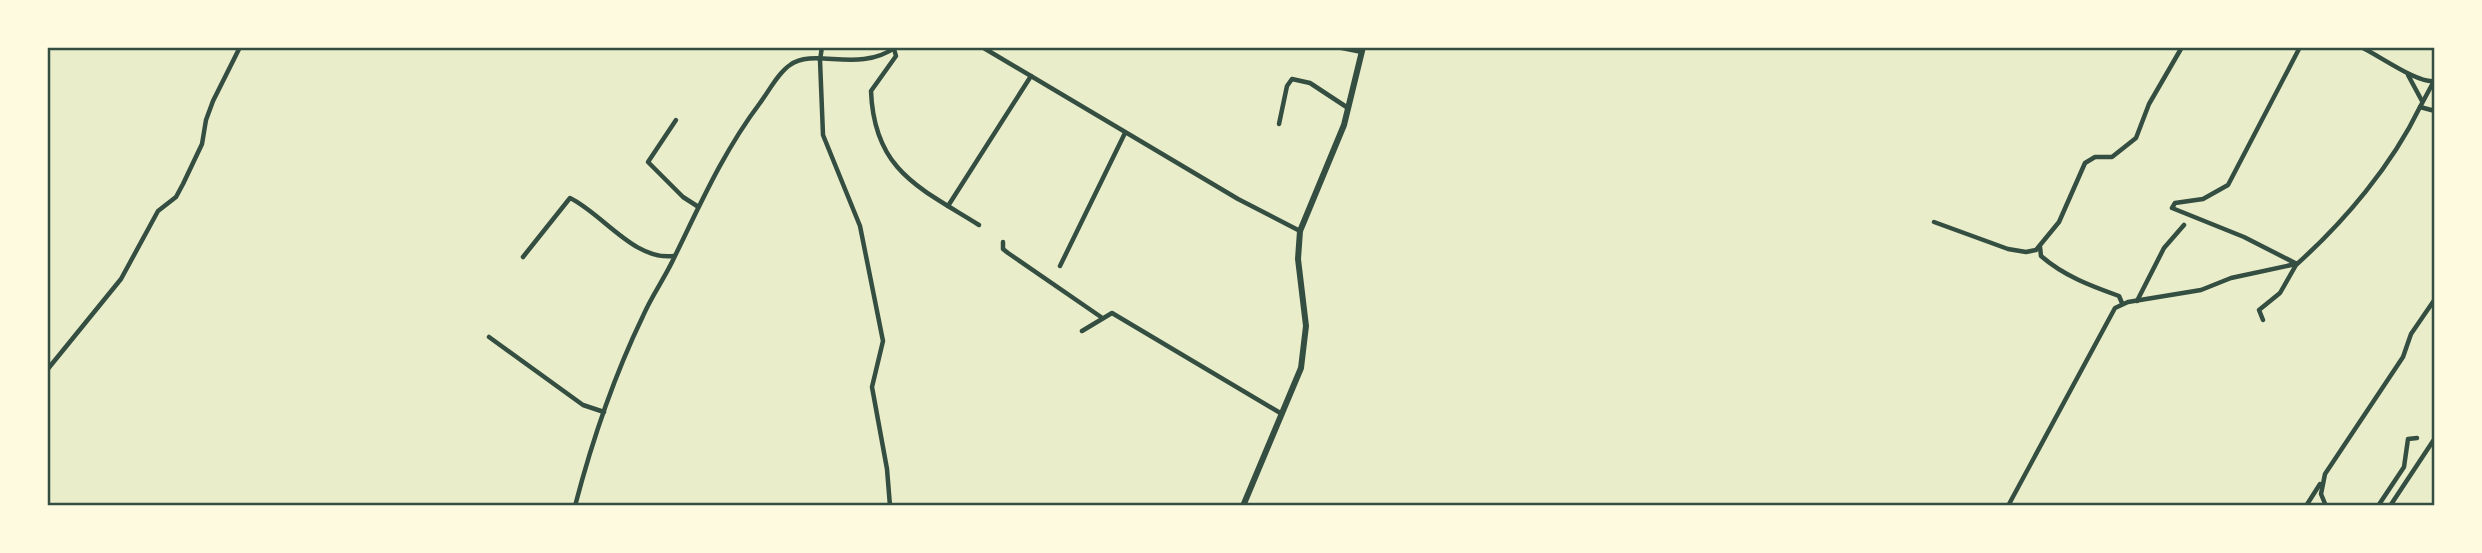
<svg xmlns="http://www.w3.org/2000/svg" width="2482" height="553" font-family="Montserrat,sans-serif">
  <rect width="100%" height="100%" fill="#e9edc9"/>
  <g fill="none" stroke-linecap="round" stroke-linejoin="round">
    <!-- minor -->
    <g stroke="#344e41" stroke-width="4.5">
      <path d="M822 47 820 60 823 135 860 226 883 341 872 387 887 469 890 506"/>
      <path d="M982 47 1238 199 1300 231"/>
      <path d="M1337 47 1362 52"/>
      <path d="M2300 47 2228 185 2203 199 2175 203 2172 208 2244 237 2297 264C2345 221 2392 165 2420 107"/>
      <path d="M2361 47C2380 56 2418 84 2435 81"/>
      <path d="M894 49 896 56 871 91C874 171 920 188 979 225"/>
      <path d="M2408 75 2422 101"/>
      <path d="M2434 81 2420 107 2435 111"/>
      <path d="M676 120 648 162 683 197 697 206"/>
      <path d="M1279 124 1287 86 1292 79 1310 83 1348 108"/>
      <path d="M948 206 1031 76"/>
      <path d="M1934 222 2008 249 2026 252 2036 250 2059 222 2085 163 2095 157H2112L2136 138 2149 104 2182 47"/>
      <path d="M1003 242V249L1008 253 1101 317"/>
      <path d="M2040 247 2041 256C2064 276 2091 286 2119 296L2122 303"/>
      <path d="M523 257 570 198C603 214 634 261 674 256"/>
      <path d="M1060 266 1125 133"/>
      <path d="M2137 301 2164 248 2184 225"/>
      <path d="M2263 320 2259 310 2280 293 2296 265"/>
      <path d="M1082 331 1112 313 1282 414"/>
      <path d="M489 337 583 405 604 412"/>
      <path d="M47 370 121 279 158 211 176 197 183 184 202 144 206 120 213 101 240 47"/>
      <path d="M575 506C592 441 614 376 643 316 651 297 664 279 673 260 700 205 723 152 760 103 769 91 778 73 790 65 815 47 858 74 896 47"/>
      <path d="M2008 506 2115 308 2128 302 2201 290 2231 278 2296 264"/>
      <path d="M2306 506 2320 484"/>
      <path d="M2326 506 2321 494 2325 474 2403 357 2411 334 2435 299"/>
      <path d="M2378 506 2404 467 2408 439 2417 438"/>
      <path d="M2390 506 2435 438"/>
    </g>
    <!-- tertiary -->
    <path stroke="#344e41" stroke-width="6" d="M1243 506 1301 368 1306 326 1298 259 1300 231 1344 125 1363 47"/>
  </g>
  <!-- border -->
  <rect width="2482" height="553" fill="none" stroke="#fefae0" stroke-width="98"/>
  <rect x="49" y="49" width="2384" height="455" fill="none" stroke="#344e41" stroke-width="2.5"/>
</svg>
